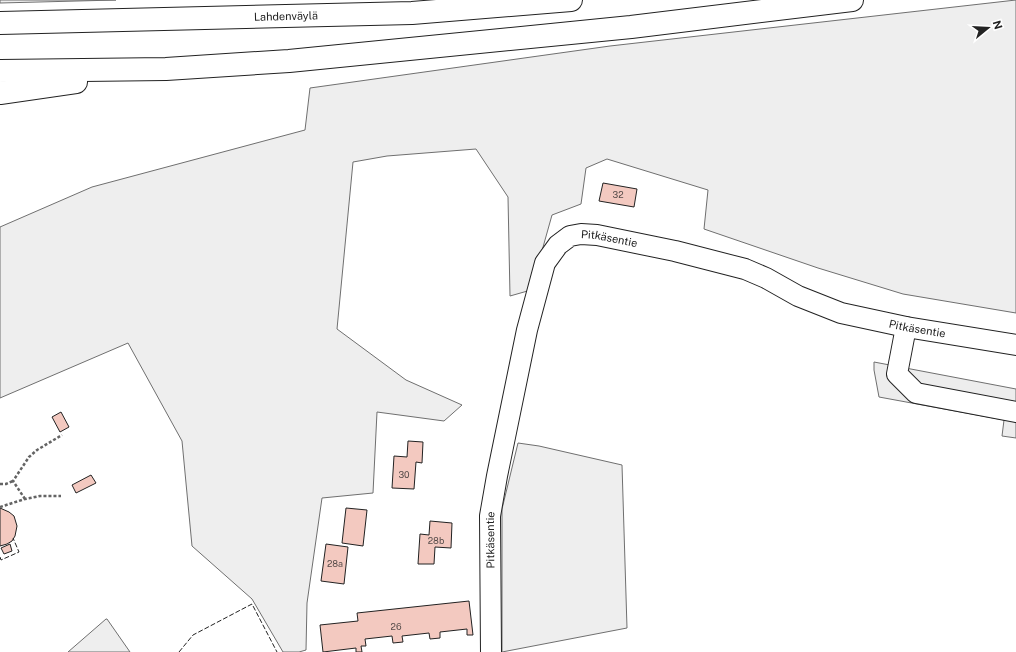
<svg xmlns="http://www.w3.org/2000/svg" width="1016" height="652" font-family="'Public Sans',sans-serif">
  <rect width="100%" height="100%" fill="#fff"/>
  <!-- green -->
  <g fill="#eee" stroke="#6f6f6f">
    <path d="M0 0H116L0 3Z"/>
    <path d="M1016 0V313L903 294 818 268 704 229 708 190 607 159 586 168 581 204 552 215 531 290 510 296 508 197 476 149 387 156 353 162 337 329 406 380 462 405 444 421 377 412 373 493 322 498 307 603 306 650 299 652H283L252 599 192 546 182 441 128 343 0 398V227L92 187 305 130 310 88 610 46Z"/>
    <path d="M518 443 539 446 622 465 627 628 502 652V509Z"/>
    <path d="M107 619 130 652H68L106 619Z"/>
  </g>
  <!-- parking -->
  <path fill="#ededed" stroke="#6f6f6f" d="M874 362 1016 389V438L1002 436 1004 420 879 397 874 370Z"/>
  <!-- building -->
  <g fill="#f3c9c0" stroke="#222">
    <path d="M603 183 637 189 634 207 599 201Z"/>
    <path d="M61 412 69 427 60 432 52 417Z"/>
    <path d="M408 441 423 442 422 463 416 462 414 489 392 488 394 456 407 457Z"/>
    <path d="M91 475 96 483 76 493 72 485Z"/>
    <path d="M0 508 9 512 14 516 17 526 15 536 12 541 7 544 0 546Z"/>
    <path d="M346 508 367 510 363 546 342 543Z"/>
    <path d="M430 521 452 523 451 548 435 547 434 564H418L420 534 429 535Z"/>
    <path d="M10 544 12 551 4 554 1 548Z"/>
    <path d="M326 544 348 547 344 584 321 581Z"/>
    <path d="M469 601 473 635H467V629L440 632V638L430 639 429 633 402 636 403 642 393 643 392 636 365 639 366 646H361L362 652H356V648L323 652 320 625 358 621 357 613Z"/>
  </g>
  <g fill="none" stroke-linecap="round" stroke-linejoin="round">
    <defs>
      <g id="minor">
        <path d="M906 327 897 374 916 393 1016 412"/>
        <path id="s1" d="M491 652 490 516 497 476 527 330 545 263 558 245 570 236 581 234 597 235 675 251 745 269 766 278 798 296 841 313 906 327 1016 345"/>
      </g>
      <g id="highway">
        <path id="s2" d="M0 23 412 13 571 0"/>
        <path d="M0 71 166 69 289 61 631 27 852 0"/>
        <path d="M0 93 76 82"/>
      </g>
    </defs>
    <!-- minor casing -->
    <use href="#minor" stroke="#222" stroke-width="22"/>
    <!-- highway casing -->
    <use href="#highway" stroke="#222" stroke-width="24"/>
    <!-- path -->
    <g stroke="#646464" stroke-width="2.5" stroke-dasharray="3 2" stroke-linecap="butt">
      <path d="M0 484H6L13 481"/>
      <path d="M25 499 13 481 29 457 37 450 62 435"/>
      <path d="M0 507 25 499 40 496H61"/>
    </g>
    <!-- minor -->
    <use href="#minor" stroke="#fff" stroke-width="20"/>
    <!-- highway -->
    <use href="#highway" stroke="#fff" stroke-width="22"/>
    <!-- fence -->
    <g stroke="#222" stroke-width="1" stroke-dasharray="5 2" stroke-linecap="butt">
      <path d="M0 557 1 560 19 552 13 538"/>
      <path d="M179 652 193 635 252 604 277 652"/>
    </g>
  </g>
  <g text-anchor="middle" stroke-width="3" stroke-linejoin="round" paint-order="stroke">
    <!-- number labels -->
    <g font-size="9" fill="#564c4a">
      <text x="618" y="198">32</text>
      <text x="404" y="478">30</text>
      <text x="436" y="544">28b</text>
      <text x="335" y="567">28a</text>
      <text x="396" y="630">26</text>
    </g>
    <!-- street labels -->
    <g font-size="11" fill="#222" stroke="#fff">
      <text dy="4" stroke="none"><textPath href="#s2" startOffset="286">Lahdenväylä</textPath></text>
      <text dy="4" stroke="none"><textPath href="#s1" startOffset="472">Pitkäsentie</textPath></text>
      <text dy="4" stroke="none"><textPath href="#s1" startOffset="795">Pitkäsentie</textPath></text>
      <text dy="4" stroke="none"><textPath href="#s1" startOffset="112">Pitkäsentie</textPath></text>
    </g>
  </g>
  <!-- north arrow -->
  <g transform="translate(988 28) rotate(72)" stroke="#ffffff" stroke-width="3" paint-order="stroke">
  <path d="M0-3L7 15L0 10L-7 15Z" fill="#222222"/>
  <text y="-6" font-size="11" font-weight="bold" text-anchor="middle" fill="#222222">N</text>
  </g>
</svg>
